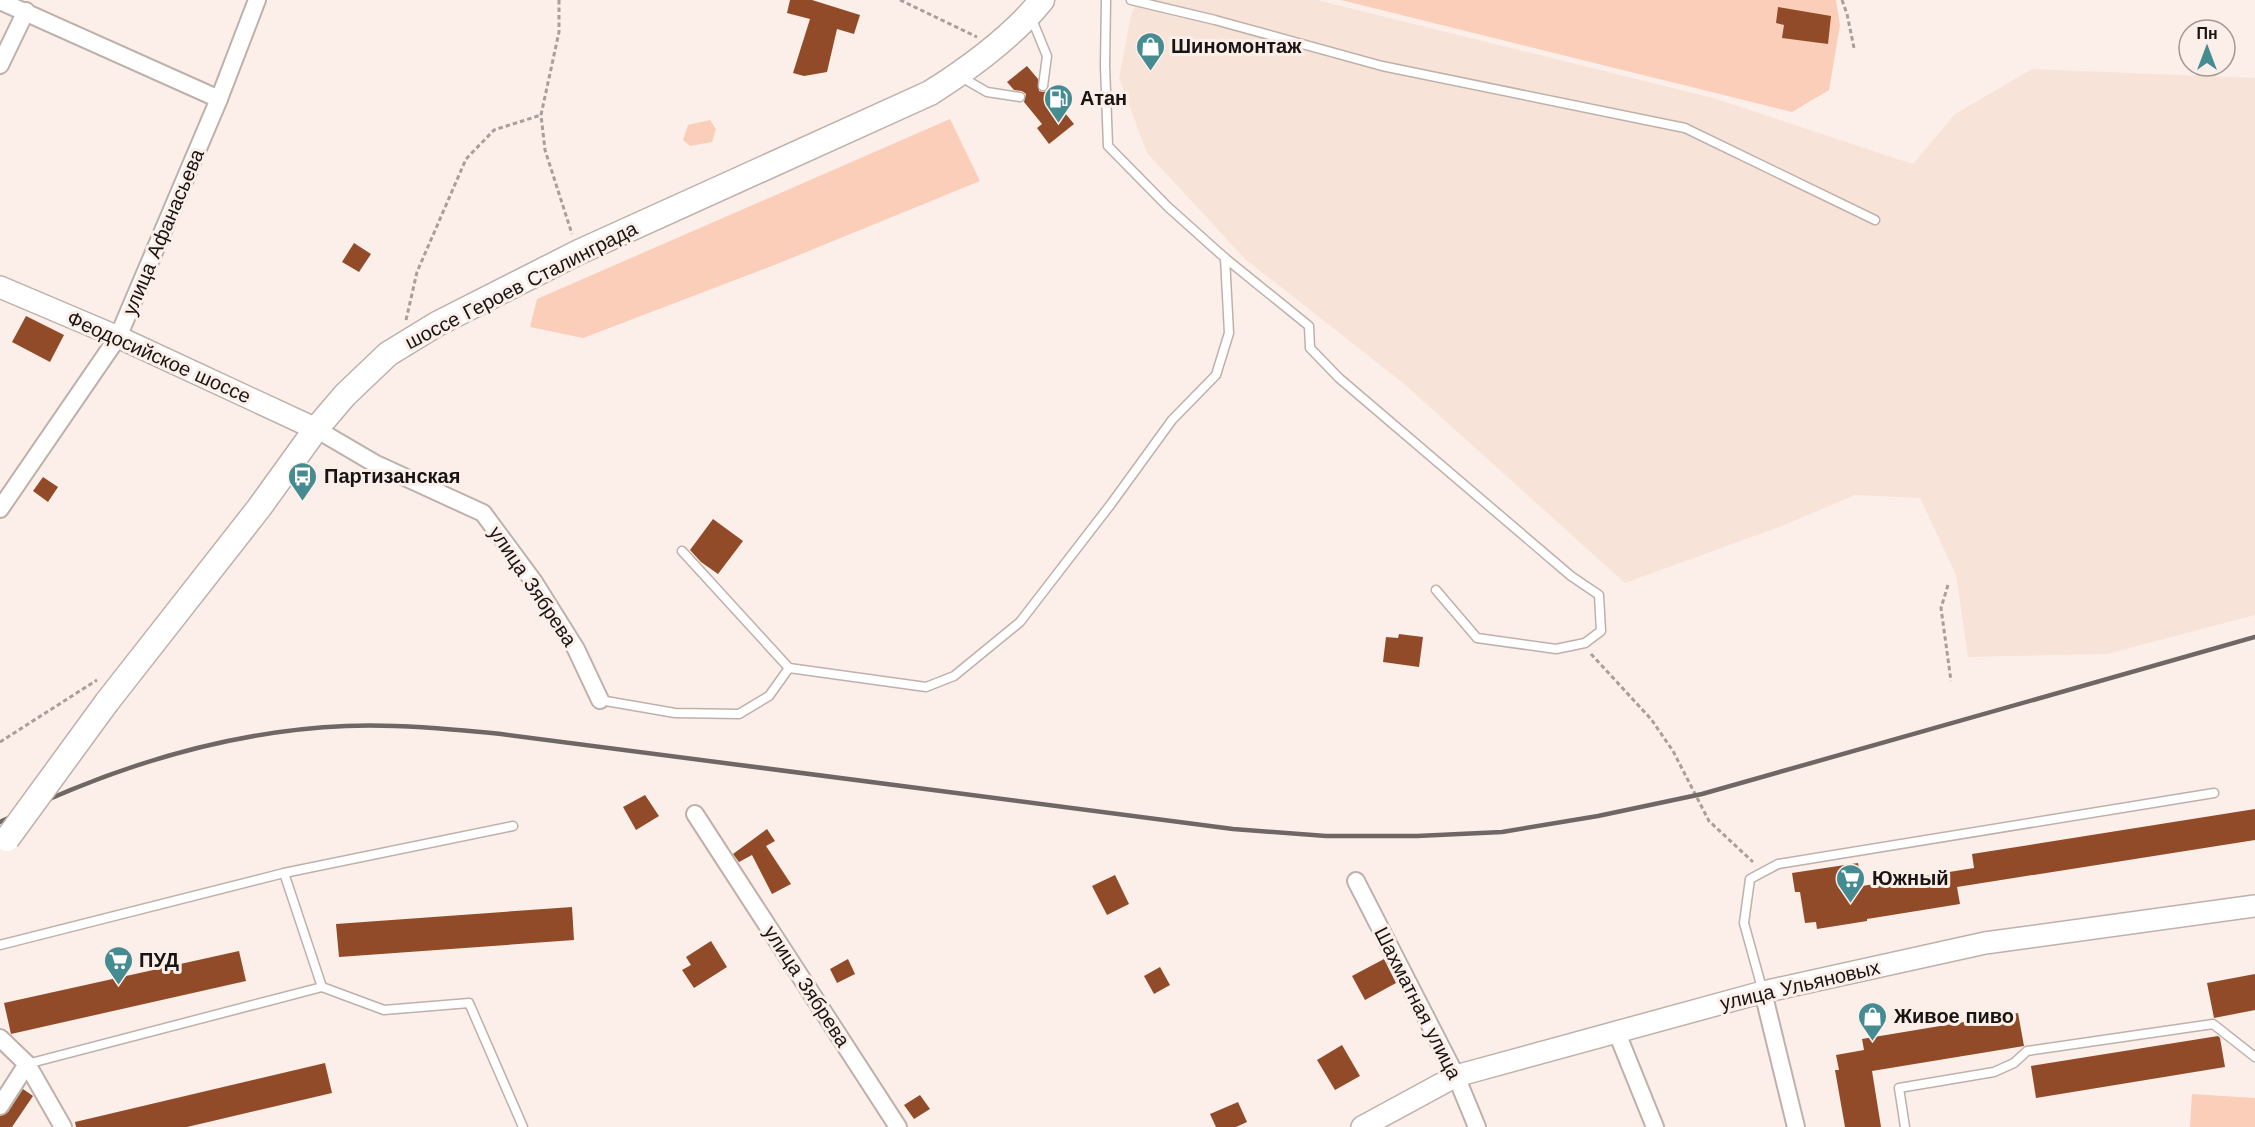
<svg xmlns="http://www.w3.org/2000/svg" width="2255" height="1127" font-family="'Work Sans',sans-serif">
  <rect width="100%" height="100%" fill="#fcefe9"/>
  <!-- built -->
  <path fill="#f8e3d9" d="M1138 0H1317L1713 98 1913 164 1955 114 2032 69 2255 78V615L2107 654 1968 657 1956 575 1920 498 1855 495 1782 526 1625 583 1403 383 1245 259 1147 153 1119 78 1131 15Z"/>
  <!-- green -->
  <g fill="#fbceba">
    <path d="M1341 0H1836L1840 25 1829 90 1792 112Z"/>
    <path d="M950 119 980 181 777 264 583 338 530 327 537 299Z"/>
    <path d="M710 120 716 129 712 142 690 146 683 140 688 125Z"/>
    <path d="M2192 1094 2255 1098V1127H2190Z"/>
  </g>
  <!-- building -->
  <g fill="#914b28">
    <path d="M790 0H812L860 15 854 34 837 29 827 72 804 76 793 73 810 19 787 13Z"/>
    <path d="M1778 7 1831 16 1828 44 1782 38 1784 25 1776 23Z"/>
    <path d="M1027 66 1038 79 1039 91 1043 92 1047 91 1074 124 1049 144 1037 128 1042 124 1024 102 1026 94 1022 91 1014 90 1007 82Z"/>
    <path d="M354 243 371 254 359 272 342 262Z"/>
    <path d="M26 316 64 335 50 362 12 342Z"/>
    <path d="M43 477 58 487 48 502 33 491Z"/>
    <path d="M713 519 743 541 718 574 701 562 690 550Z"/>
    <path d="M1399 634 1423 637 1419 667 1383 662 1386 637 1398 638Z"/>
    <path d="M645 795 659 816 636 830 623 807Z"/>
    <path d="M2255 809V840L1957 887 1960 904 1867 919V921L1817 929 1816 922 1805 923 1800 892H1795L1792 873 1858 863 1862 886 1974 868 1972 854Z"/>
    <path d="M767 829 775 841 766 846 791 884 772 894 752 855 739 862 733 854Z"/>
    <path d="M1115 875 1129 904 1107 915 1092 886Z"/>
    <path d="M572 907 574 940 339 957 336 924Z"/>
    <path d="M711 941 727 967 694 988 682 970 691 965 686 957Z"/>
    <path d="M239 951 246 981 11 1034 4 1003Z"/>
    <path d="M848 959 855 974 837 983 830 969Z"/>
    <path d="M1384 959 1396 983 1365 1000 1352 976Z"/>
    <path d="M1160 967 1170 985 1154 994 1144 976Z"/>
    <path d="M2255 974V1010L2214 1018 2207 983Z"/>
    <path d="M2018 1013 2024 1046 1872 1071 1881 1127H1845L1835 1070H1839L1836 1055 1864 1050 1862 1039Z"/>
    <path d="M2218 1036 2220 1038 2225 1067 2036 1098 2031 1066Z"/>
    <path d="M1342 1045 1360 1076 1335 1090 1317 1060Z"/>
    <path d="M325 1063 332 1093 187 1127H76L75 1122Z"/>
    <path d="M23 1089 33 1096 12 1127H0V1116L8 1112Z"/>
    <path d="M920 1095 930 1109 914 1119 904 1105Z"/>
    <path d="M1238 1102 1247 1122 1236 1127H1216L1210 1114Z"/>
  </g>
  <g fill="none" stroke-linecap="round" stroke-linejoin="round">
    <defs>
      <g id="service">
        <path d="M1106 0 1105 66 1108 146 1168 207 1225 258 1309 326 1310 348 1339 378 1571 576 1599 595 1601 631 1585 643 1556 649 1477 638 1436 590"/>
        <path d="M1131 0 1215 20 1382 66 1685 128 1875 220"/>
        <path d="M1031 17 1047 56 1043 86"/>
        <path d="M961 77 987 92 1020 97"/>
        <path d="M789 668 926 687 954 676 1020 622 1111 504 1172 420 1216 375 1229 333 1225 258"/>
        <path d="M600 700 675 713 739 714 769 696 789 668 682 551"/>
        <path d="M0 945 284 873 513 826"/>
        <path d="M322 987 384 1010 469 1003 523 1127"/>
        <path d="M1763 992 1744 923 1750 879 1778 864 2214 793"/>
        <path d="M27 1064 322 987 284 873"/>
        <path d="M1905 1127 1899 1088 1994 1072 2014 1063 2027 1051 2213 1024 2255 1057"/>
      </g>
      <g id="minor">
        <path d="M0 1 219 99"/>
        <path d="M0 65 26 11"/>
        <path d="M316 429 374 463 483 513 534 582 576 649 600 700"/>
        <path d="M0 509 118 337 219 99 257 0"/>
        <path d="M695 814 898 1127"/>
        <path d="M1356 881 1456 1076 1477 1127"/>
        <path d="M1763 992 1796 1127"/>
        <path d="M1617 1033 1655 1127"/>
        <path d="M0 1038 27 1064 63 1127"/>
        <path d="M0 1106 27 1064"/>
      </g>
      <g id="tertiary">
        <path d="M0 287 118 337 316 429"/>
        <path d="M1362 1127 1456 1076 1763 992 1985 943 2255 906"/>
      </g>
      <path id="secondary" d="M107 702 259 508 316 429 345 395 388 354 437 324 579 252 930 93C968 69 1014 35 1042 0"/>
    </defs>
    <!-- service casing -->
    <use href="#service" stroke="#beb1ab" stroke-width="11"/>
    <!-- minor casing -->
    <use href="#minor" stroke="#beb1ab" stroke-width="20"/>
    <!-- tertiary casing -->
    <use href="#tertiary" stroke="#beb1ab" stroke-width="24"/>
    <!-- secondary casing -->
    <use href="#secondary" stroke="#beb1ab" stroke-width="27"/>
    <!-- path -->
    <g stroke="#a89e9a" stroke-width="3" stroke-dasharray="4.5 3" stroke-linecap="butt">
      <path d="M559 0V32L541 115 545 150 572 234"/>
      <path d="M900 0 977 37"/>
      <path d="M1842 0 1847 14 1854 48"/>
      <path d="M406 320 417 272 466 159 494 130 541 115"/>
      <path d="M1948 585 1941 608 1951 681"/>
      <path d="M1591 654 1651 719 1673 751 1709 821 1753 862"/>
      <path d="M0 742 97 680"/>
    </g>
    <!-- service -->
    <use href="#service" stroke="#fff" stroke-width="8"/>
    <!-- minor -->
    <use href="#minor" stroke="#fff" stroke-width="16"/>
    <!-- tertiary -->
    <use href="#tertiary" stroke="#fff" stroke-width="21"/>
    <!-- secondary -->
    <use href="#secondary" stroke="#fff" stroke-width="24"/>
    <!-- rail -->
    <path stroke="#6f6764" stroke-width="4.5" d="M0 822C107 769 226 731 346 726 398 724 449 729 501 734L1233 829 1326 836H1417L1502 832 1598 816 1702 794 2255 637"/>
    <defs>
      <path id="secondary-bridge" d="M7 839 107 702"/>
    </defs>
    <!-- secondary-bridge casing -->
    <use href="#secondary-bridge" stroke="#beb1ab" stroke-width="27" stroke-linecap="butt"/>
    <!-- secondary-bridge -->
    <use href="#secondary-bridge" stroke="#fff" stroke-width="24"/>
  </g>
  <!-- icons -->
  <defs>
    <symbol id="shop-pin" viewBox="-11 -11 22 30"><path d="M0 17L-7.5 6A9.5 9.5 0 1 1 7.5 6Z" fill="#448b92" stroke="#fcefe9"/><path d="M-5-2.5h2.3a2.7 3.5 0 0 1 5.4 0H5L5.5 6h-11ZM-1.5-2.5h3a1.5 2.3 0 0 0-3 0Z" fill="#fff"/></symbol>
    <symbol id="fuel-pin" viewBox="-11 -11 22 30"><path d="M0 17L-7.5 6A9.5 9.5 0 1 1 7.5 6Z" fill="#448b92" stroke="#fcefe9"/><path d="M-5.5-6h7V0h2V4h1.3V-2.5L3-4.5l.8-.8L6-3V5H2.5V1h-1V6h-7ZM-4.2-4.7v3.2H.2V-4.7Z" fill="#fff"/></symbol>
    <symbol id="bus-pin" viewBox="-11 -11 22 30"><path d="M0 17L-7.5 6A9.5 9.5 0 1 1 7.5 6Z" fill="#448b92" stroke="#fcefe9"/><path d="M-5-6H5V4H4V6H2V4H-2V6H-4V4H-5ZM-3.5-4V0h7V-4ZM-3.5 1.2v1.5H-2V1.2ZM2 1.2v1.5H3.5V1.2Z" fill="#fff"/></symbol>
    <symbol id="supermarket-pin" viewBox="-11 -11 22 30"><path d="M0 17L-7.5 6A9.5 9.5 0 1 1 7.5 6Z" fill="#448b92" stroke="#fcefe9"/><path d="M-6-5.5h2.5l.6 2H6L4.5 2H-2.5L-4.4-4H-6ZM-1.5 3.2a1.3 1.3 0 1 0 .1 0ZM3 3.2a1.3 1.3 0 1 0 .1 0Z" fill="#fff"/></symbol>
  </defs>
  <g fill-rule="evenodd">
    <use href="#shop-pin" x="1134" y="30" width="33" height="45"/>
    <use href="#fuel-pin" x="1042" y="82" width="33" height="45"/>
    <use href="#bus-pin" x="286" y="460" width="33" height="45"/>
    <use href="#supermarket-pin" x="1834" y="862" width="33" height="45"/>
    <use href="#supermarket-pin" x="102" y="944" width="33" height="45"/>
    <use href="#shop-pin" x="1856" y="1000" width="33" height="45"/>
  </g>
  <g text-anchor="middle" stroke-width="6" stroke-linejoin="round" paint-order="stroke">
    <!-- poi labels -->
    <g font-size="20" font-weight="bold" fill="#191513" stroke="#fcefe9" text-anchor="start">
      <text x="1171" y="53">Шиномонтаж</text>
      <text x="1080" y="105">Атан</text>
      <text x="324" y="483">Партизанская</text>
      <text x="1872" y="885">Южный</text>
      <text x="139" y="967">ПУД</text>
      <text x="1894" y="1023">Живое пиво</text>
    </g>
    <!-- street labels -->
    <g font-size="20" fill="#191513" stroke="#fcefe9">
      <text transform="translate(163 232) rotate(-67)" y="7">улица Афанасьева</text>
      <text transform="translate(521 285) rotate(-27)" y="7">шоссе Героев Сталинграда</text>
      <text transform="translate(159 357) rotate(24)" y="7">Феодосийское шоссе</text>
      <text transform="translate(533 586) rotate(56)" y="7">улица Зябрева</text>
      <text transform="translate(1800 985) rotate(-13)" y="7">улица Ульяновых</text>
      <text transform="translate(807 986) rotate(57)" y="7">улица Зябрева</text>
      <text transform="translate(1418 1003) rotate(63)" y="7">Шахматная улица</text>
    </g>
  </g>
  <!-- north arrow -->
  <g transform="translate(2207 48)"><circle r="28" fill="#fcefe9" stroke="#a19893" stroke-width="1.5"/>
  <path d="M0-4.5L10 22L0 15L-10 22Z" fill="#448b92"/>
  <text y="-9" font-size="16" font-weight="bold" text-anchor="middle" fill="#191513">Пн</text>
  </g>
</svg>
